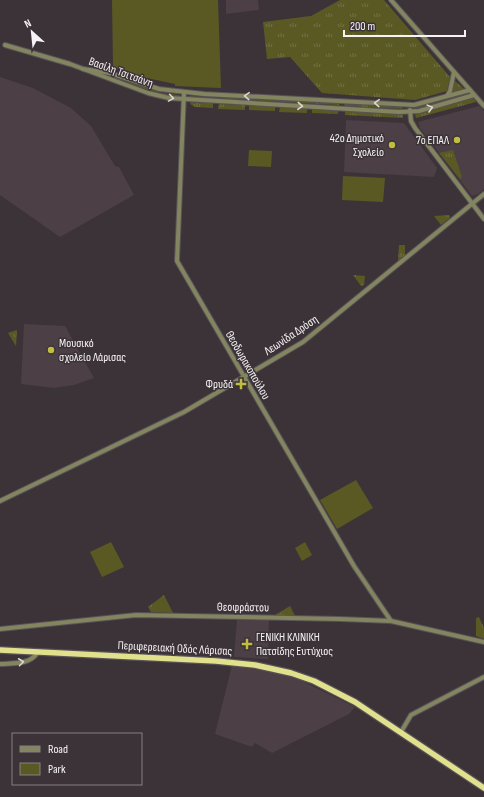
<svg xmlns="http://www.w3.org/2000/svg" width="484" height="797" font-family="'Sofia Sans Condensed',sans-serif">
  <defs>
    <pattern id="grass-tufts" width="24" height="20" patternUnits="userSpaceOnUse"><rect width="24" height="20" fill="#5a5924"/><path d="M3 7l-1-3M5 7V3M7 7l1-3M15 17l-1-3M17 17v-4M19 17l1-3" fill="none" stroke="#727144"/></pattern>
  </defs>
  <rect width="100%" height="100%" fill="#3b3338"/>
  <!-- built -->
  <g fill="#4c3f46">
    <path d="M226 0H258L259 10 226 14Z"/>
    <path d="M0 77 33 88 71 108 91 126 115 166 119 167 134 195 60 237 0 195Z"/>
    <path d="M479 106 484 111V189L478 194 472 196 420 128 418 122Z"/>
    <path d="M346 120 404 123 437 168 434 177 344 172Z"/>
    <path d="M24 324 65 326 94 378 74 385 54 388 21 384Z"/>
    <path d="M237 619 269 620 268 659 234 657Z"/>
    <path d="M232 665 277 673 296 678 355 707 349 714 272 753 255 743 252 747 215 734Z"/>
  </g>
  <!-- grass -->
  <g fill="url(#grass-tufts)">
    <path d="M340 0H384L450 77 447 91 415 100 322 93 290 57 267 59 263 22 311 16Z"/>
    <path d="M114 77 162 93 179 95V96C156 94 135 86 114 79Z"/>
    <path d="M454 80 464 89 452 92Z"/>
    <path d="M468 93 469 94 415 109 414 108Z"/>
    <path d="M188 96 339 103V105L188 97Z"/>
    <path d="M473 98 476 102 416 118 415 114Z"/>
    <path d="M191 102 213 103V108L195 107 190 104Z"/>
    <path d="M219 104 245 105V110L218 109Z"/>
    <path d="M345 104 403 107 402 109 344 106Z"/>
    <path d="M249 105 275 107V111L249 110Z"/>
    <path d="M280 107 307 108V113L279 112Z"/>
    <path d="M312 108 338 110V114L312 113Z"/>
    <path d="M345 110 403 114V118L345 115Z"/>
    <path d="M453 150 462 177 460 179 439 153Z"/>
    <path d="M434 216 449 215 450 218 441 225Z"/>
    <path d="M399 245H405V255L398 261Z"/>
    <path d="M353 275 365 276 364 285 361 286Z"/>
    <path d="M17 330 16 346 8 333Z"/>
    <path d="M164 595 173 613 151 612 148 607Z"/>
    <path d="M290 606 295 616H275V615Z"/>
    <path d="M479 617 484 628V639L476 636V618Z"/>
  </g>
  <!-- green -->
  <g fill="#5a5924">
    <path d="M112 0H218L221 88 175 86V84L142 77 113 67Z"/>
    <path d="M249 150 272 151 271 167 248 166Z"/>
    <path d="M343 176 385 178 383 202 342 200Z"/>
    <path d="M356 480 373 508 337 529 320 500Z"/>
    <path d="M111 542 124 567 102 577 90 552Z"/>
    <path d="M305 542 312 555 302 561 295 548Z"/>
  </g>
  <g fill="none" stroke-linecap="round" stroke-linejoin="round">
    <defs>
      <g id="tertiary">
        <path d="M391 0 484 106"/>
        <path d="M5 45 70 64 148 93 169 98 399 112 419 111 474 95"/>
        <path d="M83 69 110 73 159 89 204 94 414 105 470 90"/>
        <path d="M184 93 177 261 354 566 391 621"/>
        <path d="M447 96 450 91 454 72"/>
        <path d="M410 110 411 121 415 128 484 219"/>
        <path d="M0 501 184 412 303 342 484 194"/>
        <path d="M0 629 136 615 340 619 391 621 484 642"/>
        <path d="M0 664C14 663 30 665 38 652"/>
        <path d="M401 732 411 715 484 677"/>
      </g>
      <path id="trunk" d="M0 650 216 661 255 665 291 673 314 681 355 702 484 788"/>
    </defs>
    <!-- tertiary casing -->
    <use href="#tertiary" stroke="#595256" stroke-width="6"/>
    <!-- trunk casing -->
    <use href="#trunk" stroke="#595256" stroke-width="8"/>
    <!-- tertiary -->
    <use href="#tertiary" stroke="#838460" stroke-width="4"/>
    <!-- trunk -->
    <use href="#trunk" stroke="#e0e08d" stroke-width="5.5"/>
  </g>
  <!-- one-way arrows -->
  <defs><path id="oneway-chevron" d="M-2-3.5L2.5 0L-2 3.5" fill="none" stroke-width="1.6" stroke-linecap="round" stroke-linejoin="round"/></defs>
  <g stroke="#dad6cf">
    <use href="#oneway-chevron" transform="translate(247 96) rotate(-177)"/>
    <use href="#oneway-chevron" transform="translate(171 98) rotate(9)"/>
    <use href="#oneway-chevron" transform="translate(377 103) rotate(-177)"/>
    <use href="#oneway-chevron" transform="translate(300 106) rotate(3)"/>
    <use href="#oneway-chevron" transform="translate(430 108) rotate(-15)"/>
    <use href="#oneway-chevron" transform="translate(21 662) rotate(-7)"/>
  </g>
  <!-- markers -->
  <g fill="#c0be40" stroke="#3b3338" stroke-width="1.5">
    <circle cx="457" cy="140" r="4"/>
    <circle cx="392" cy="145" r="4"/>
    <circle cx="51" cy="350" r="4"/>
    <path d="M239 378h4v4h4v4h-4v4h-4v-4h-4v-4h4z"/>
    <path d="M245 638h4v4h4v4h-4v4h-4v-4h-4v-4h4z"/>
  </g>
  <g text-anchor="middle" stroke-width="3" stroke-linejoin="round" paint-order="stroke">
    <!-- street labels -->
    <g font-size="12" fill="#f7f2f4" stroke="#3b3338">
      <text transform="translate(121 72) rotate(20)" y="4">Βασίλη Τσιτσάνη</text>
      <text transform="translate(291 335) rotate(-34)" y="4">Λεωνίδα Δρόση</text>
      <text transform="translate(248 365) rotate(60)" y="4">Θεοδωρακοπούλου</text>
      <text transform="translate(243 607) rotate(1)" y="4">Θεοφράστου</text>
      <text transform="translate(175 648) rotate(3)" y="4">Περιφερειακή Οδός Λάρισας</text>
    </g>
    <!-- poi labels -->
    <g font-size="12" fill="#f7f2f4" stroke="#3b3338" text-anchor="end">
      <text x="384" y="142">42ο Δημοτικό<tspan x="384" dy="14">Σχολείο</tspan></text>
      <text x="449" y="144">7ο ΕΠΑΛ</text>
      <text x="59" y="347" text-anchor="start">Μουσικό<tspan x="59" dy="14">σχολείο Λάρισας</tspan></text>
      <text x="233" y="388">Φρυδά</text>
      <text x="256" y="641" text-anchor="start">ΓΕΝΙΚΗ ΚΛΙΝΙΚΗ<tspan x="256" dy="14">Πατσίδης Ευτύχιος</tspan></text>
    </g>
  </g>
  <!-- legend -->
  <rect x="12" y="733" width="130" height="52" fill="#3b3338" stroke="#867f83"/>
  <rect x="20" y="746" width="20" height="6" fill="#838460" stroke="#867f83"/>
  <text x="48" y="753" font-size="12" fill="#f7f2f4">Road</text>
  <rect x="20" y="763" width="20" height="12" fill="#5a5924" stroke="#867f83"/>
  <text x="48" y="773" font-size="12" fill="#f7f2f4">Park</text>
  <!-- north arrow -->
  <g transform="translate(32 32) rotate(333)" stroke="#3b3338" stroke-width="3" paint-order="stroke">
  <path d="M0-3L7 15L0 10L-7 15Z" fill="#f7f2f4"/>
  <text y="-6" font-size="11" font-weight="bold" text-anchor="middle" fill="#f7f2f4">N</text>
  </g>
  <!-- scale -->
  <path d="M344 30v6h121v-6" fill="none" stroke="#f7f2f4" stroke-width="2"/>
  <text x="350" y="30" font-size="12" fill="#f7f2f4" stroke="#3b3338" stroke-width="3" paint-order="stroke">200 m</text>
</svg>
